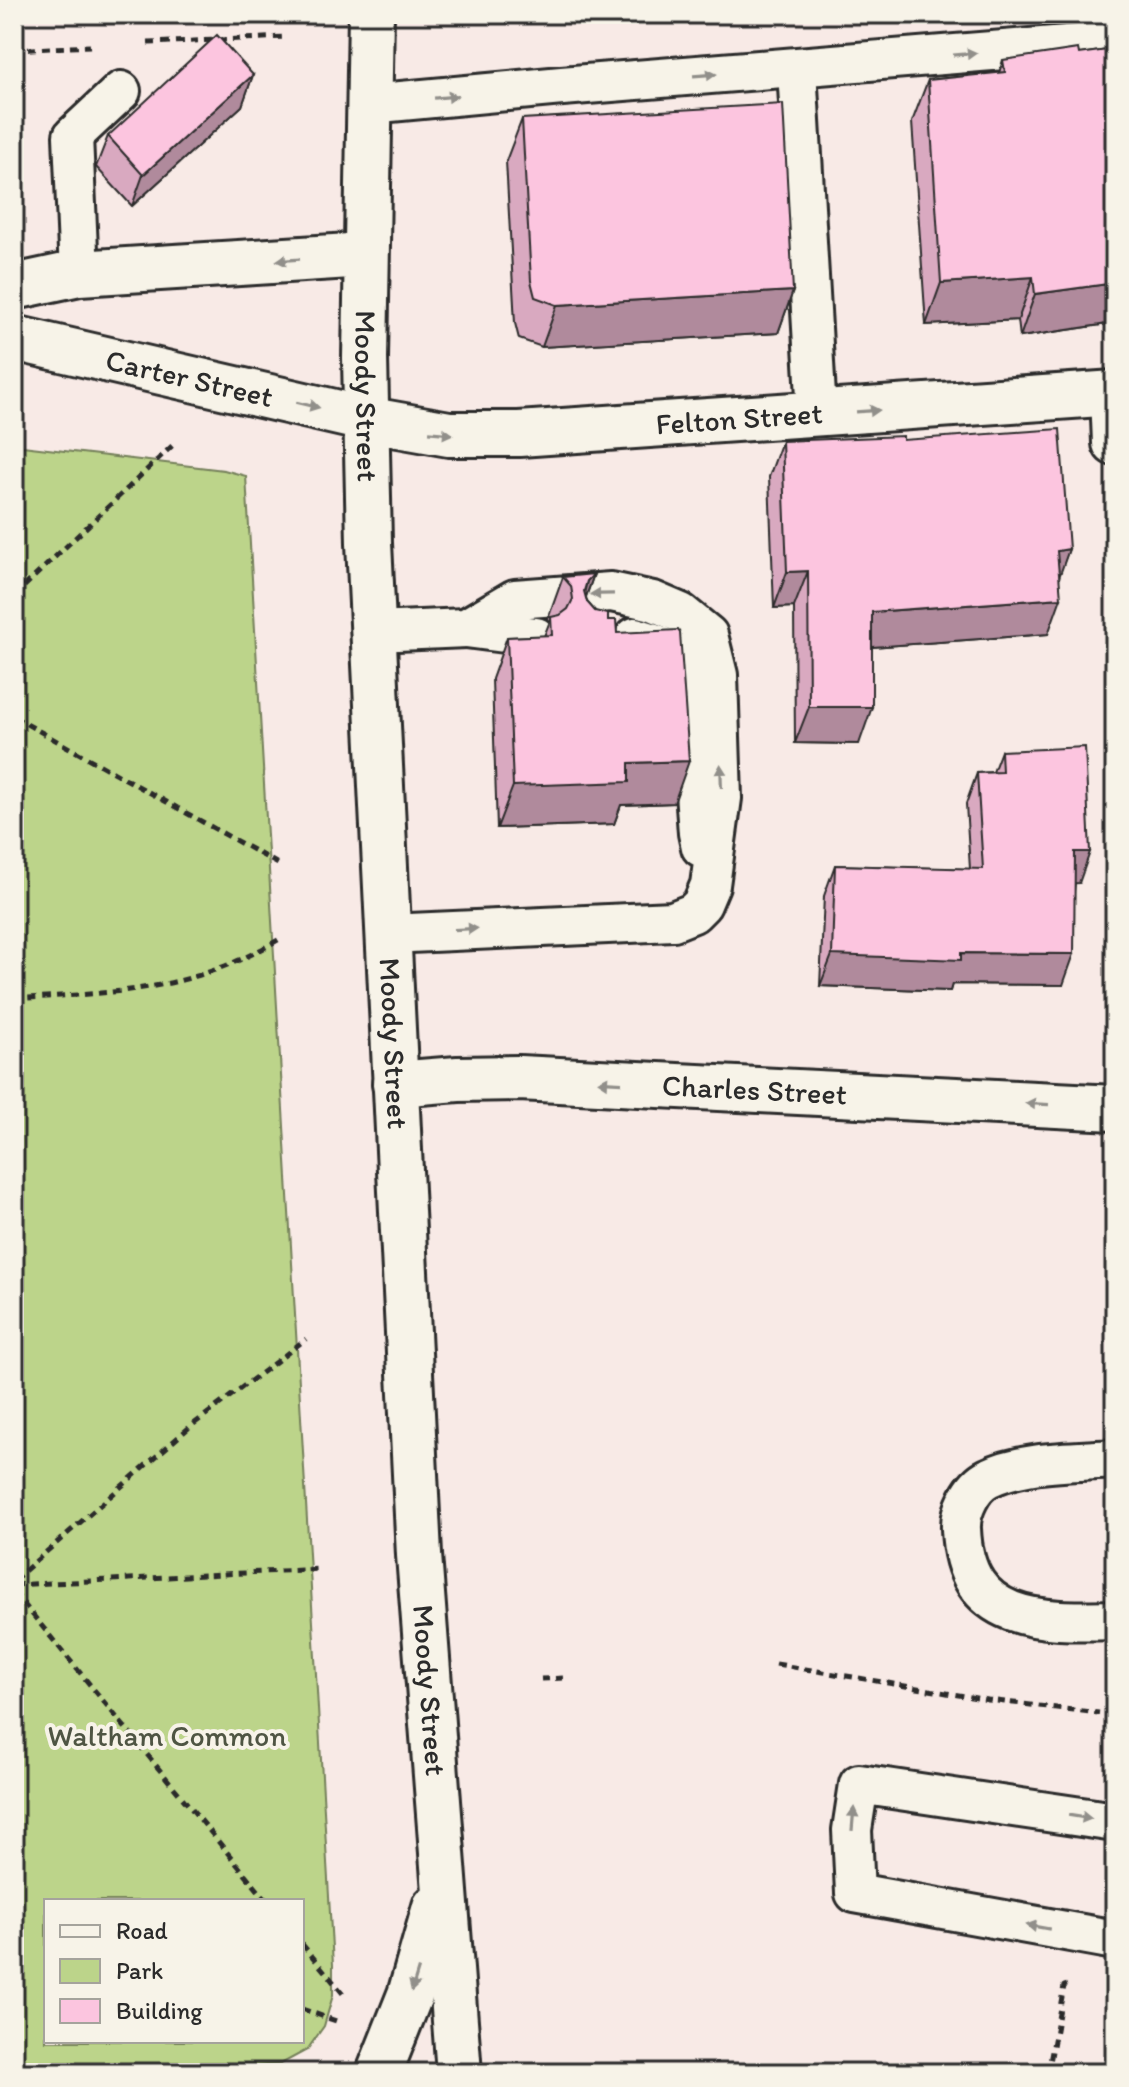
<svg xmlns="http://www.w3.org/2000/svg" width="1129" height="2087" font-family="Itim,sans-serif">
  <rect width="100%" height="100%" fill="#f8eae6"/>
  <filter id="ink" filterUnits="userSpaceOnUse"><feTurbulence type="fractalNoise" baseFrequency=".0125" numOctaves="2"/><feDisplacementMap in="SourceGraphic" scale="16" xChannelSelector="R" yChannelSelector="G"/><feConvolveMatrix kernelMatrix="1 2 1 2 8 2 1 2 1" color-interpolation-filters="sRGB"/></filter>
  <g filter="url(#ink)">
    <!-- green -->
    <path fill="#bcd48a" stroke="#74805a" stroke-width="2" fill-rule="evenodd" d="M14 445 224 470 246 476 333 1965V1995L324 2026 307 2050 281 2064 152 2073H14ZM46 1901H302V2041H46Z"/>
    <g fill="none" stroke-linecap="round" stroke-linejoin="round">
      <defs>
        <g id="lane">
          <path d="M797 69 817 414"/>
          <path d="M369 104 562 86 1115 41"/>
          <path d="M79 273 73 136 121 91"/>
          <path d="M466 628 536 637"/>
          <path d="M374 632 466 628 515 599 611 592 653 601 681 613 708 635 718 675 722 798 710 885 702 904 693 913 673 921 388 934"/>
          <path d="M635 637C654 643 678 648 686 668L698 833 701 847"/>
          <path d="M1115 1459C1075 1462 1025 1460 988 1478 972 1486 960 1511 961 1529 965 1624 1040 1622 1115 1620"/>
          <path d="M1115 1822 859 1784 852 1830 855 1893 1115 1940"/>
        </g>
        <path id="street" d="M1113 394 1115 443"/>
        <g id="secondary">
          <path id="s1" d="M365 419 449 434H519L1115 393"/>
          <path id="s2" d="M395 1084 458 1079 519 1078 1115 1108"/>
        </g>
        <g id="primary">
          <path id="s3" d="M371 14 365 358 369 543 419 1555 459 2073"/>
          <path d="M14 287 79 273 366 255"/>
          <path id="s4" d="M14 338 365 419"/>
          <path d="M379 2073 410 1995 435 1907"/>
        </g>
      </defs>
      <!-- lane casing -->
      <use href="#lane" stroke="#2b2b2b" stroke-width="44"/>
      <!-- street casing -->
      <use href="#street" stroke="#2b2b2b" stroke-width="50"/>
      <!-- secondary casing -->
      <use href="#secondary" stroke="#2b2b2b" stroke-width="50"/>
      <!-- primary casing -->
      <use href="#primary" stroke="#2b2b2b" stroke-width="50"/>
      <!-- path -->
      <g stroke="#2b2b2b" stroke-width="5" stroke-dasharray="8 6" stroke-linecap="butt">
        <path d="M148 43 287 37"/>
        <path d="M14 50 90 46"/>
        <path d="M14 596 173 445"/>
        <path d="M14 717 278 864"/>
        <path d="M14 999C118 992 190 993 283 937"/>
        <path d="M14 1580 191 1426 306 1339"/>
        <path d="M14 1585 320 1569"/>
        <path d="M14 1592 267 1901"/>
        <path d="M776 1664 988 1700 1099 1713"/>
        <path d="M541 1679 565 1678"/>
        <path d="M302 1944 345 1996"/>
        <path d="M302 2009 339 2022"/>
        <path d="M1048 2073 1064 1986 1067 1985"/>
      </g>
      <!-- lane -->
      <use href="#lane" stroke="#f7f3e8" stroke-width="38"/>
      <!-- street -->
      <use href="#street" stroke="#f7f3e8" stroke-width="44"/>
      <!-- secondary -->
      <use href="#secondary" stroke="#f7f3e8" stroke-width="44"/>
      <!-- primary -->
      <use href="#primary" stroke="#f7f3e8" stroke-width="44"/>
    </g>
    <!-- wall -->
    <g fill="#d9a9c0" stroke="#2b2b2b" stroke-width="2">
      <path d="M1115 49V330L1114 323 1020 337 1018 320 926 325 912 122 928 80 999 73 1003 60 1079 54Z"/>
      <path d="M253 75 242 106 132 206 96 167 108 136Z"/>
      <path d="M522 119 793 291 778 333 542 347 519 339 515 323 506 161Z"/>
      <path d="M903 440 1069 549 1059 575 1048 634 872 647 859 744 795 743 794 607 774 608 769 477 782 441Z"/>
      <path d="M594 574 586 597 587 602 595 611 608 620 617 633 674 803 621 805 614 824 497 828 492 679 507 637 544 636 550 621 548 619 563 577Z"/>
      <path d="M1001 751 1079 883H1075L1063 985 952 984 950 991 820 986 824 896 835 865 970 869 966 804 977 773 993 772Z"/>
    </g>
    <!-- shaded-wall -->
    <g fill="#b08a9c" stroke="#2b2b2b" stroke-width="2">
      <path d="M253 75 242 106 132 206 143 175Z"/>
      <path d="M1033 277 1018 320 926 325 941 283Z"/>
      <path d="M1115 283V319L1114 323 1020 337 1035 294Z"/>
      <path d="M793 291 778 333 542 347 557 305Z"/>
      <path d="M1069 549 1056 586 1057 551Z"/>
      <path d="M808 571 794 607 774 608 787 572Z"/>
      <path d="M594 574 579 616 587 581Z"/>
      <path d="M1061 598 1048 634 859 648 872 612Z"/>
      <path d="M809 707H872L859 744 795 743Z"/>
      <path d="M689 761 674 803 621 805 614 824 497 828 513 786 629 763Z"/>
      <path d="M1075 852H1090L1079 883 1064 884Z"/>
      <path d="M961 953 1074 954 1063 985 952 984 950 991 820 986 832 955Z"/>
    </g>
    <!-- building -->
    <g fill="#fcc5df" stroke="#2b2b2b" stroke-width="2">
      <path d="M217 35 253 75 143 175 108 136Z"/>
      <path d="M1078 49 1079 54 1115 49V283L1035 294 1033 277 941 283 928 80 1005 72 1003 60Z"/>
      <path d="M783 104 793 291 557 305 535 297 531 281 522 119Z"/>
      <path d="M1060 429 1069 549 1057 551 1061 598 872 612V707H809L808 571 787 572 782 441 903 436V440Z"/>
      <path d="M594 574 587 581 584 591 587 602 595 611 608 614V620H616L617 633 678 630 680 633 689 761 629 763V782L513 786 507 637 552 635 551 617 560 615 568 609 573 599 571 586 563 577Z"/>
      <path d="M1085 747 1090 852H1075L1074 954 961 953V960L832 955 835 865 983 869 977 773 1002 772 1001 751Z"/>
    </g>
    <!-- one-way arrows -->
    <defs><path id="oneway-solid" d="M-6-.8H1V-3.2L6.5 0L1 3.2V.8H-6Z" transform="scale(2)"/></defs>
    <g fill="#918f8a">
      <use href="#oneway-solid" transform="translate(965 54) rotate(-5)"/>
      <use href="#oneway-solid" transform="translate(705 75) rotate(-4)"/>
      <use href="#oneway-solid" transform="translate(446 97) rotate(-5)"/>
      <use href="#oneway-solid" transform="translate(288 260) rotate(176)"/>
      <use href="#oneway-solid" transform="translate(308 405) rotate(13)"/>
      <use href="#oneway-solid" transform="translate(868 411) rotate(-4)"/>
      <use href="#oneway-solid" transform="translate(441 433) rotate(5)"/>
      <use href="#oneway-solid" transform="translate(602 594) rotate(179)"/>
      <use href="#oneway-solid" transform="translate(721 776) rotate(-92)"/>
      <use href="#oneway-solid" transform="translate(466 929) rotate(-3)"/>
      <use href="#oneway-solid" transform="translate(610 1082) rotate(-177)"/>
      <use href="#oneway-solid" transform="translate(1037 1104) rotate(-177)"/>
      <use href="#oneway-solid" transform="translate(1080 1817) rotate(9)"/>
      <use href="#oneway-solid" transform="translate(853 1819) rotate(-85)"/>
      <use href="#oneway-solid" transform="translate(1038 1927) rotate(-170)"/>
      <use href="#oneway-solid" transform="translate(415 1980) rotate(107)"/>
    </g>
  </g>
  <g text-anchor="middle" stroke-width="8" stroke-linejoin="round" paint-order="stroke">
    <!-- street labels -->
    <g font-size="30" fill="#2b2b2b" stroke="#f7f3e8">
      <text dy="10" stroke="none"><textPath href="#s4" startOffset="180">Carter Street</textPath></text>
      <text dy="10" stroke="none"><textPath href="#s3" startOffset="382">Moody Street</textPath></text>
      <text dy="10" stroke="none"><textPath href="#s1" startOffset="376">Felton Street</textPath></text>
      <text dy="10" stroke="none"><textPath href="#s3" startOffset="1030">Moody Street</textPath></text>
      <text dy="10" stroke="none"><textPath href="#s2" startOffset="360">Charles Street</textPath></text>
      <text dy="10" stroke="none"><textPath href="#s3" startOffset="1678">Moody Street</textPath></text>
    </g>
    <!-- park labels -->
    <g font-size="30" fill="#4f5543" stroke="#f7f3e8">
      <text x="167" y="1746">Waltham Common</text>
    </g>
  </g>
  <!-- margin -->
  <rect width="1129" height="2087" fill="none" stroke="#f7f3e8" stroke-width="48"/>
  <rect x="24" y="24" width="1081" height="2039" fill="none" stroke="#2b2b2b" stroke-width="3" filter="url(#ink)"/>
  <!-- legend -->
  <rect x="44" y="1899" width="260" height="144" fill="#f7f3e8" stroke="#a5a39c" stroke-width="2"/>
  <rect x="60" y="1925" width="40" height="12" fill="#f7f3e8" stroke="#a5a39c" stroke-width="2"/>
  <text x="116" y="1939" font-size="24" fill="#2b2b2b">Road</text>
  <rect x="60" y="1959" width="40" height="24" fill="#bcd48a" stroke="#a5a39c" stroke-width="2"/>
  <text x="116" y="1979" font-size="24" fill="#2b2b2b">Park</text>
  <rect x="60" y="1999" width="40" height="24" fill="#fcc5df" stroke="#a5a39c" stroke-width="2"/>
  <text x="116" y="2019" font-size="24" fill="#2b2b2b">Building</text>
</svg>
